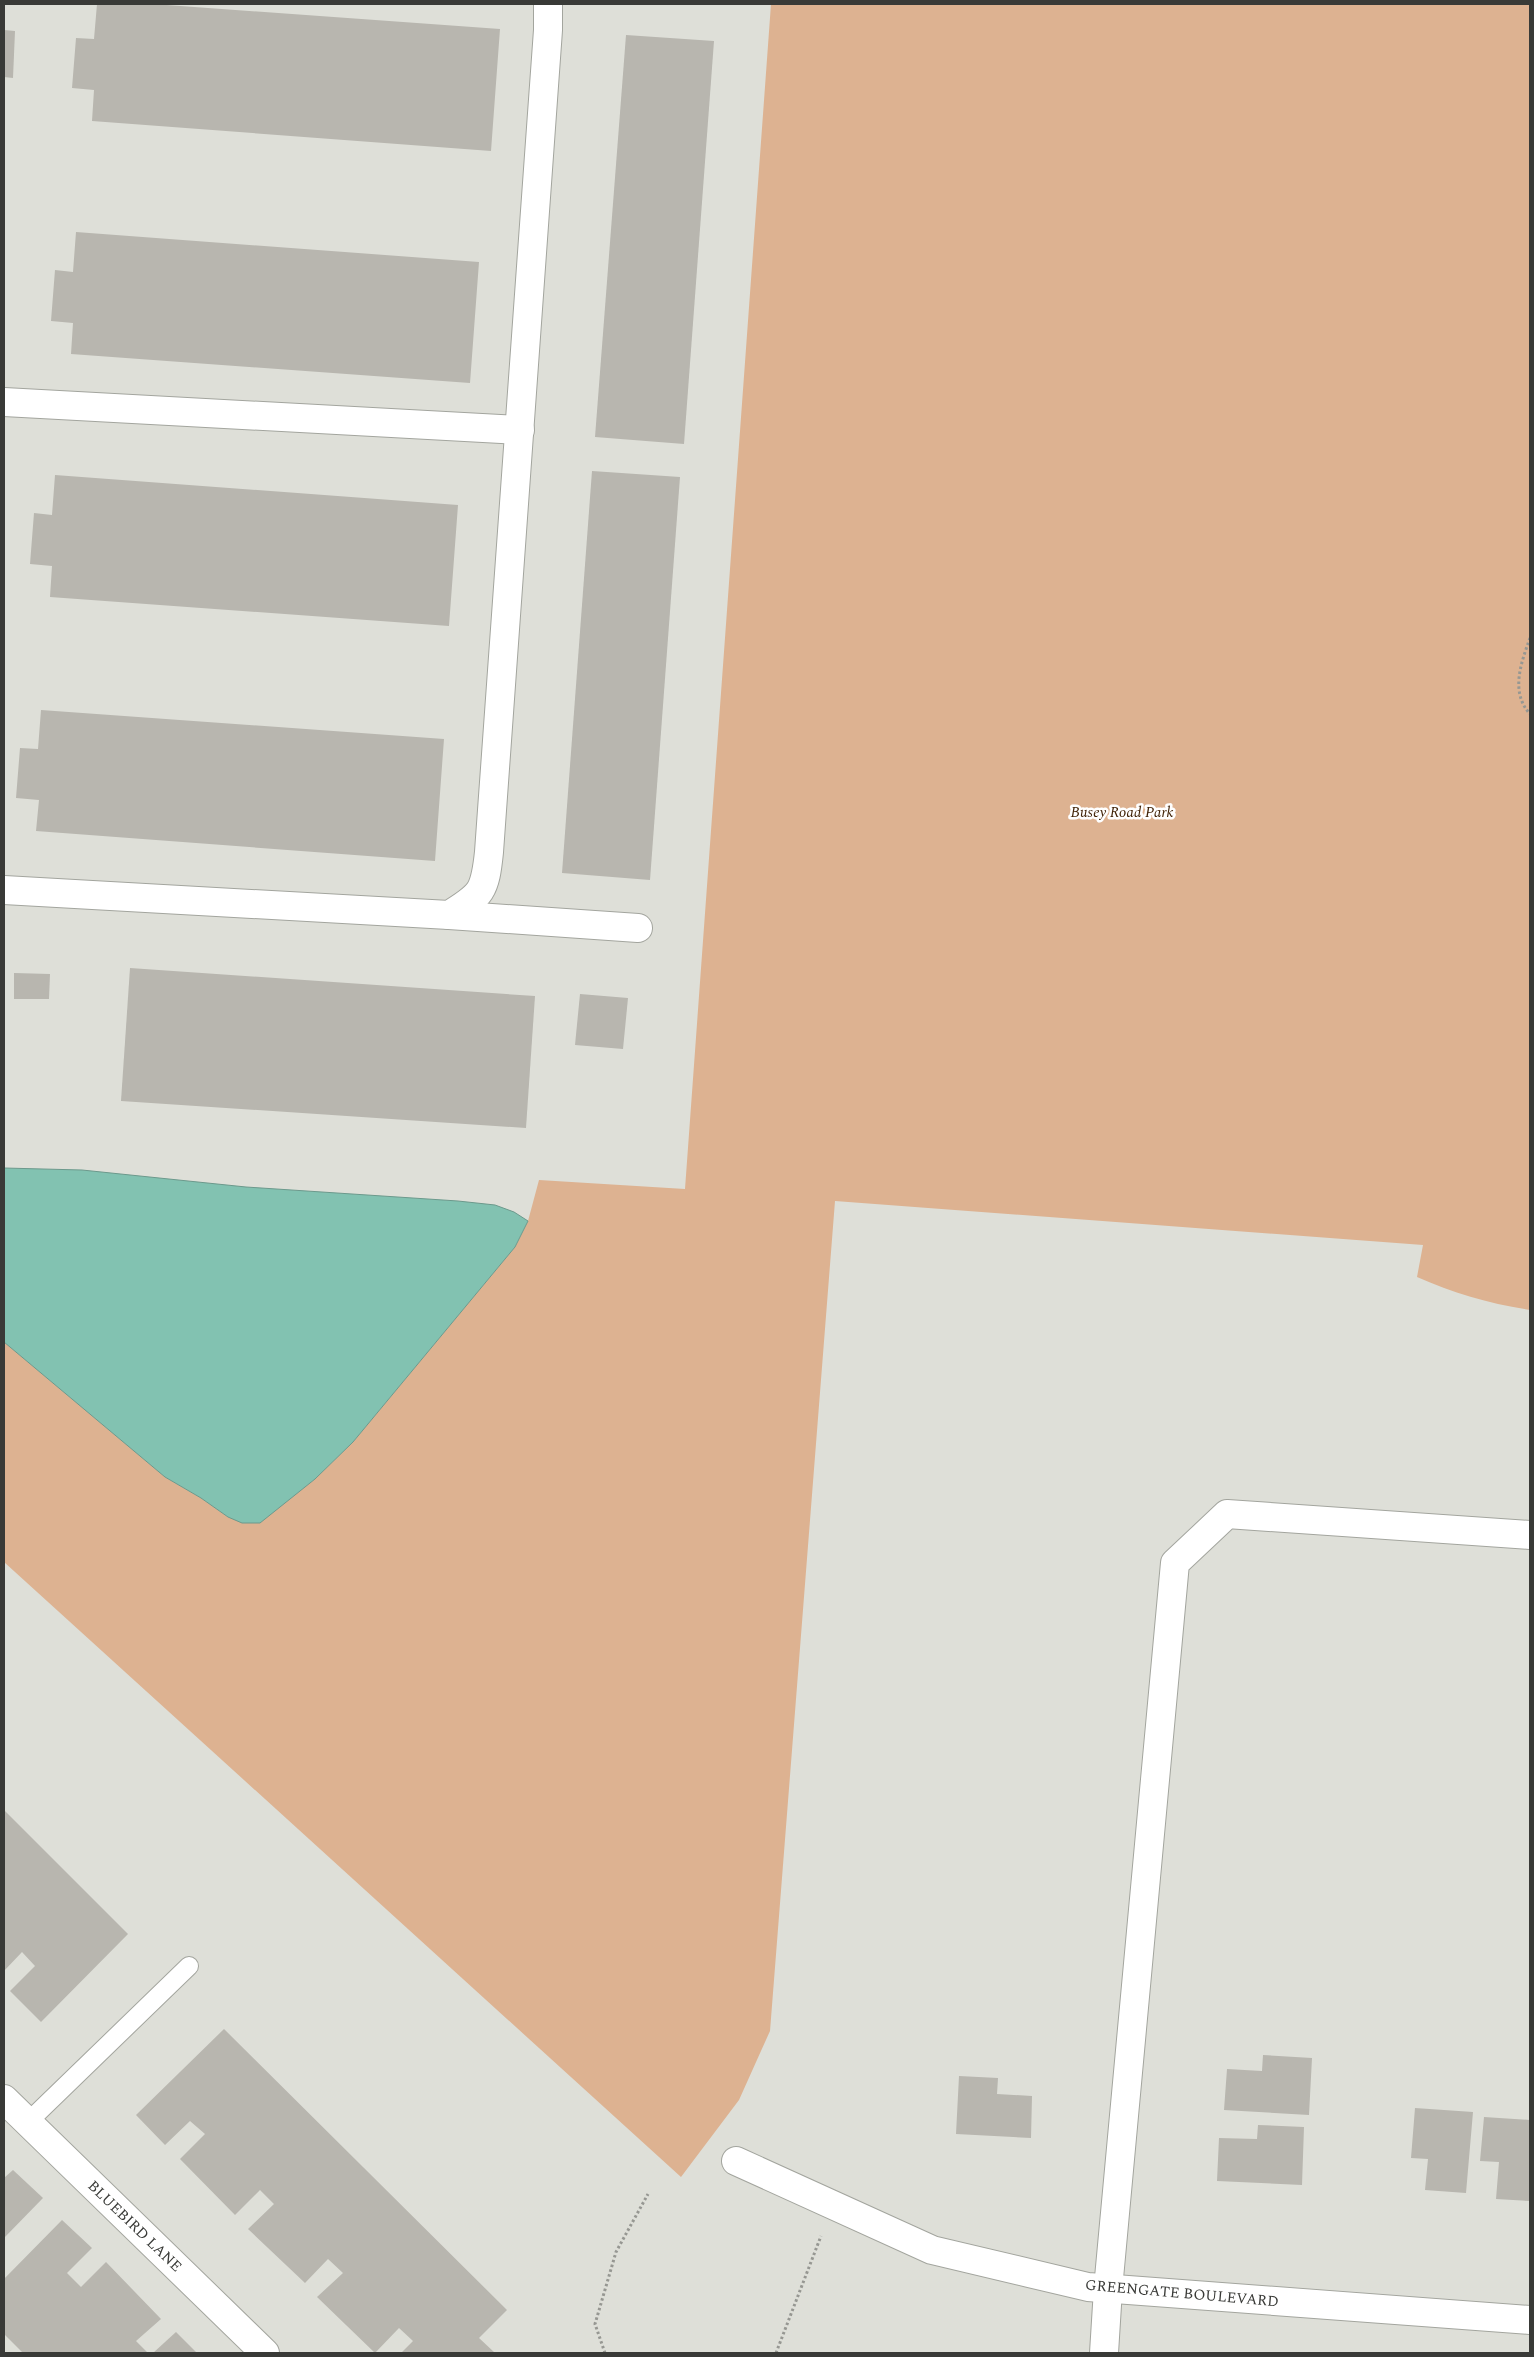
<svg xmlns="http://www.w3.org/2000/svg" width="1534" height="2357" font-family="Spectral,serif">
  <rect width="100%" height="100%" fill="#dedfd8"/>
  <!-- green -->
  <path fill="#ddb291" d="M771 4H1530V1310C1491 1304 1453 1293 1417 1277L1423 1245 835 1201 770 2031 739 2100 681 2177 4 1562V1342L165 1477 201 1498 228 1517 259 1523 315 1479 353 1442 515 1247 528 1221 539 1180 685 1189Z"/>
  <!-- water -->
  <path fill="#82c2b1" stroke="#6c998c" d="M4 1168 82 1170 246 1187 458 1201 495 1205 514 1212 528 1221 515 1247 353 1442 315 1479 260 1523H242L228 1517 201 1498 165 1477 4 1342Z"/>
  <!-- building -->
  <g fill="#b8b6af">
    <path d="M97 4H153L500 29 491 151 92 121 94 90 72 88 76 38 94 39Z"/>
    <path d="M4 30 15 31 13 78 4 77Z"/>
    <path d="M626 35 714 41 684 444 595 437Z"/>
    <path d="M76 232 479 262 470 383 71 354 73 323 51 321 55 270 73 272Z"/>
    <path d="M592 471 680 477 650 880 562 873Z"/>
    <path d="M55 475 458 505 449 626 50 597 52 566 30 564 34 513 52 515Z"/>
    <path d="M41 710 444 739 435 861 36 831 39 800 16 798 20 748 38 749Z"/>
    <path d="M130 968 535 996 526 1128 121 1101Z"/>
    <path d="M14 973 50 974 49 999H14Z"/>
    <path d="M580 994 628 998 623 1049 575 1045Z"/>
    <path d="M4 1810 128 1934 41 2022 10 1991 35 1966 22 1952 4 1971Z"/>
    <path d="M224 2029 507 2310 479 2338 494 2352 493 2353H401L413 2341 399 2328 375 2353 317 2297 343 2273 328 2259 305 2283 248 2229 274 2204 260 2190 235 2215 180 2159 205 2134 190 2121 165 2145 136 2115Z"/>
    <path d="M1263 2055 1312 2058 1309 2115 1224 2110 1227 2069 1262 2071Z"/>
    <path d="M959 2076 998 2078 997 2094 1032 2096 1031 2138 956 2134Z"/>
    <path d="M1415 2108 1473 2112 1466 2193 1425 2190 1428 2159 1411 2158Z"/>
    <path d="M1484 2117 1530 2120V2201L1496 2199 1499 2162 1480 2161Z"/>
    <path d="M1258 2125 1304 2127 1302 2185 1217 2181 1219 2138 1257 2139Z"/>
    <path d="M13 2170 43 2198 4 2238V2178Z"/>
    <path d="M62 2220 92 2248 67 2273 81 2287 106 2262 161 2319 136 2341 148 2353H23L4 2334V2279Z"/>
    <path d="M176 2332 197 2353H153Z"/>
  </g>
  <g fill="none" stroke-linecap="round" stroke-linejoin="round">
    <defs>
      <path id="lane" d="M28 2122 189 1966"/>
      <g id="street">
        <path d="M4 402 520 430"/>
        <path d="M4 890 449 915C482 895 485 891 489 852L548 30V4"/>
        <path d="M449 915 638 928"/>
        <path d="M4 2099 265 2353"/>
        <path d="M736 2161 932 2250 1088 2287 1530 2320"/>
        <path d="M1104 2353 1108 2289 1175 1563 1227 1514 1530 1535"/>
      </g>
    </defs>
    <!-- lane casing -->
    <use href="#lane" stroke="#a3a59e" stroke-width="20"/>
    <!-- street casing -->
    <use href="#street" stroke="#a3a59e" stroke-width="30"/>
    <!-- path -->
    <g stroke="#969792" stroke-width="3" stroke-dasharray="2.5 2.5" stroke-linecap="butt">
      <path d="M1530 638C1521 663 1510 692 1530 714"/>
      <path d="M605 2353 595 2324 616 2252 648 2194"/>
      <path d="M776 2353 821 2236"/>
    </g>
    <!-- lane -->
    <use href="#lane" stroke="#fff" stroke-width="18"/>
    <!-- street -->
    <use href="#street" stroke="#fff" stroke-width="28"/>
  </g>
  <g text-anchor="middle" stroke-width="5" stroke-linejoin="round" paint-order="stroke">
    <!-- park labels -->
    <g font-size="15" font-style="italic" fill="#402206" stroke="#fff">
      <text x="1122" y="817">Busey Road Park</text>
    </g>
    <!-- street labels -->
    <g font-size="15" fill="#393a37" stroke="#fff">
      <text transform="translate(135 2226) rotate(44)" y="5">BLUEBIRD LANE</text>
      <text transform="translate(1182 2293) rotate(5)" y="5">GREENGATE BOULEVARD</text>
    </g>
  </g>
  <!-- border -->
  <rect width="1534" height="2357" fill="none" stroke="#393a37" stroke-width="10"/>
</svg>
